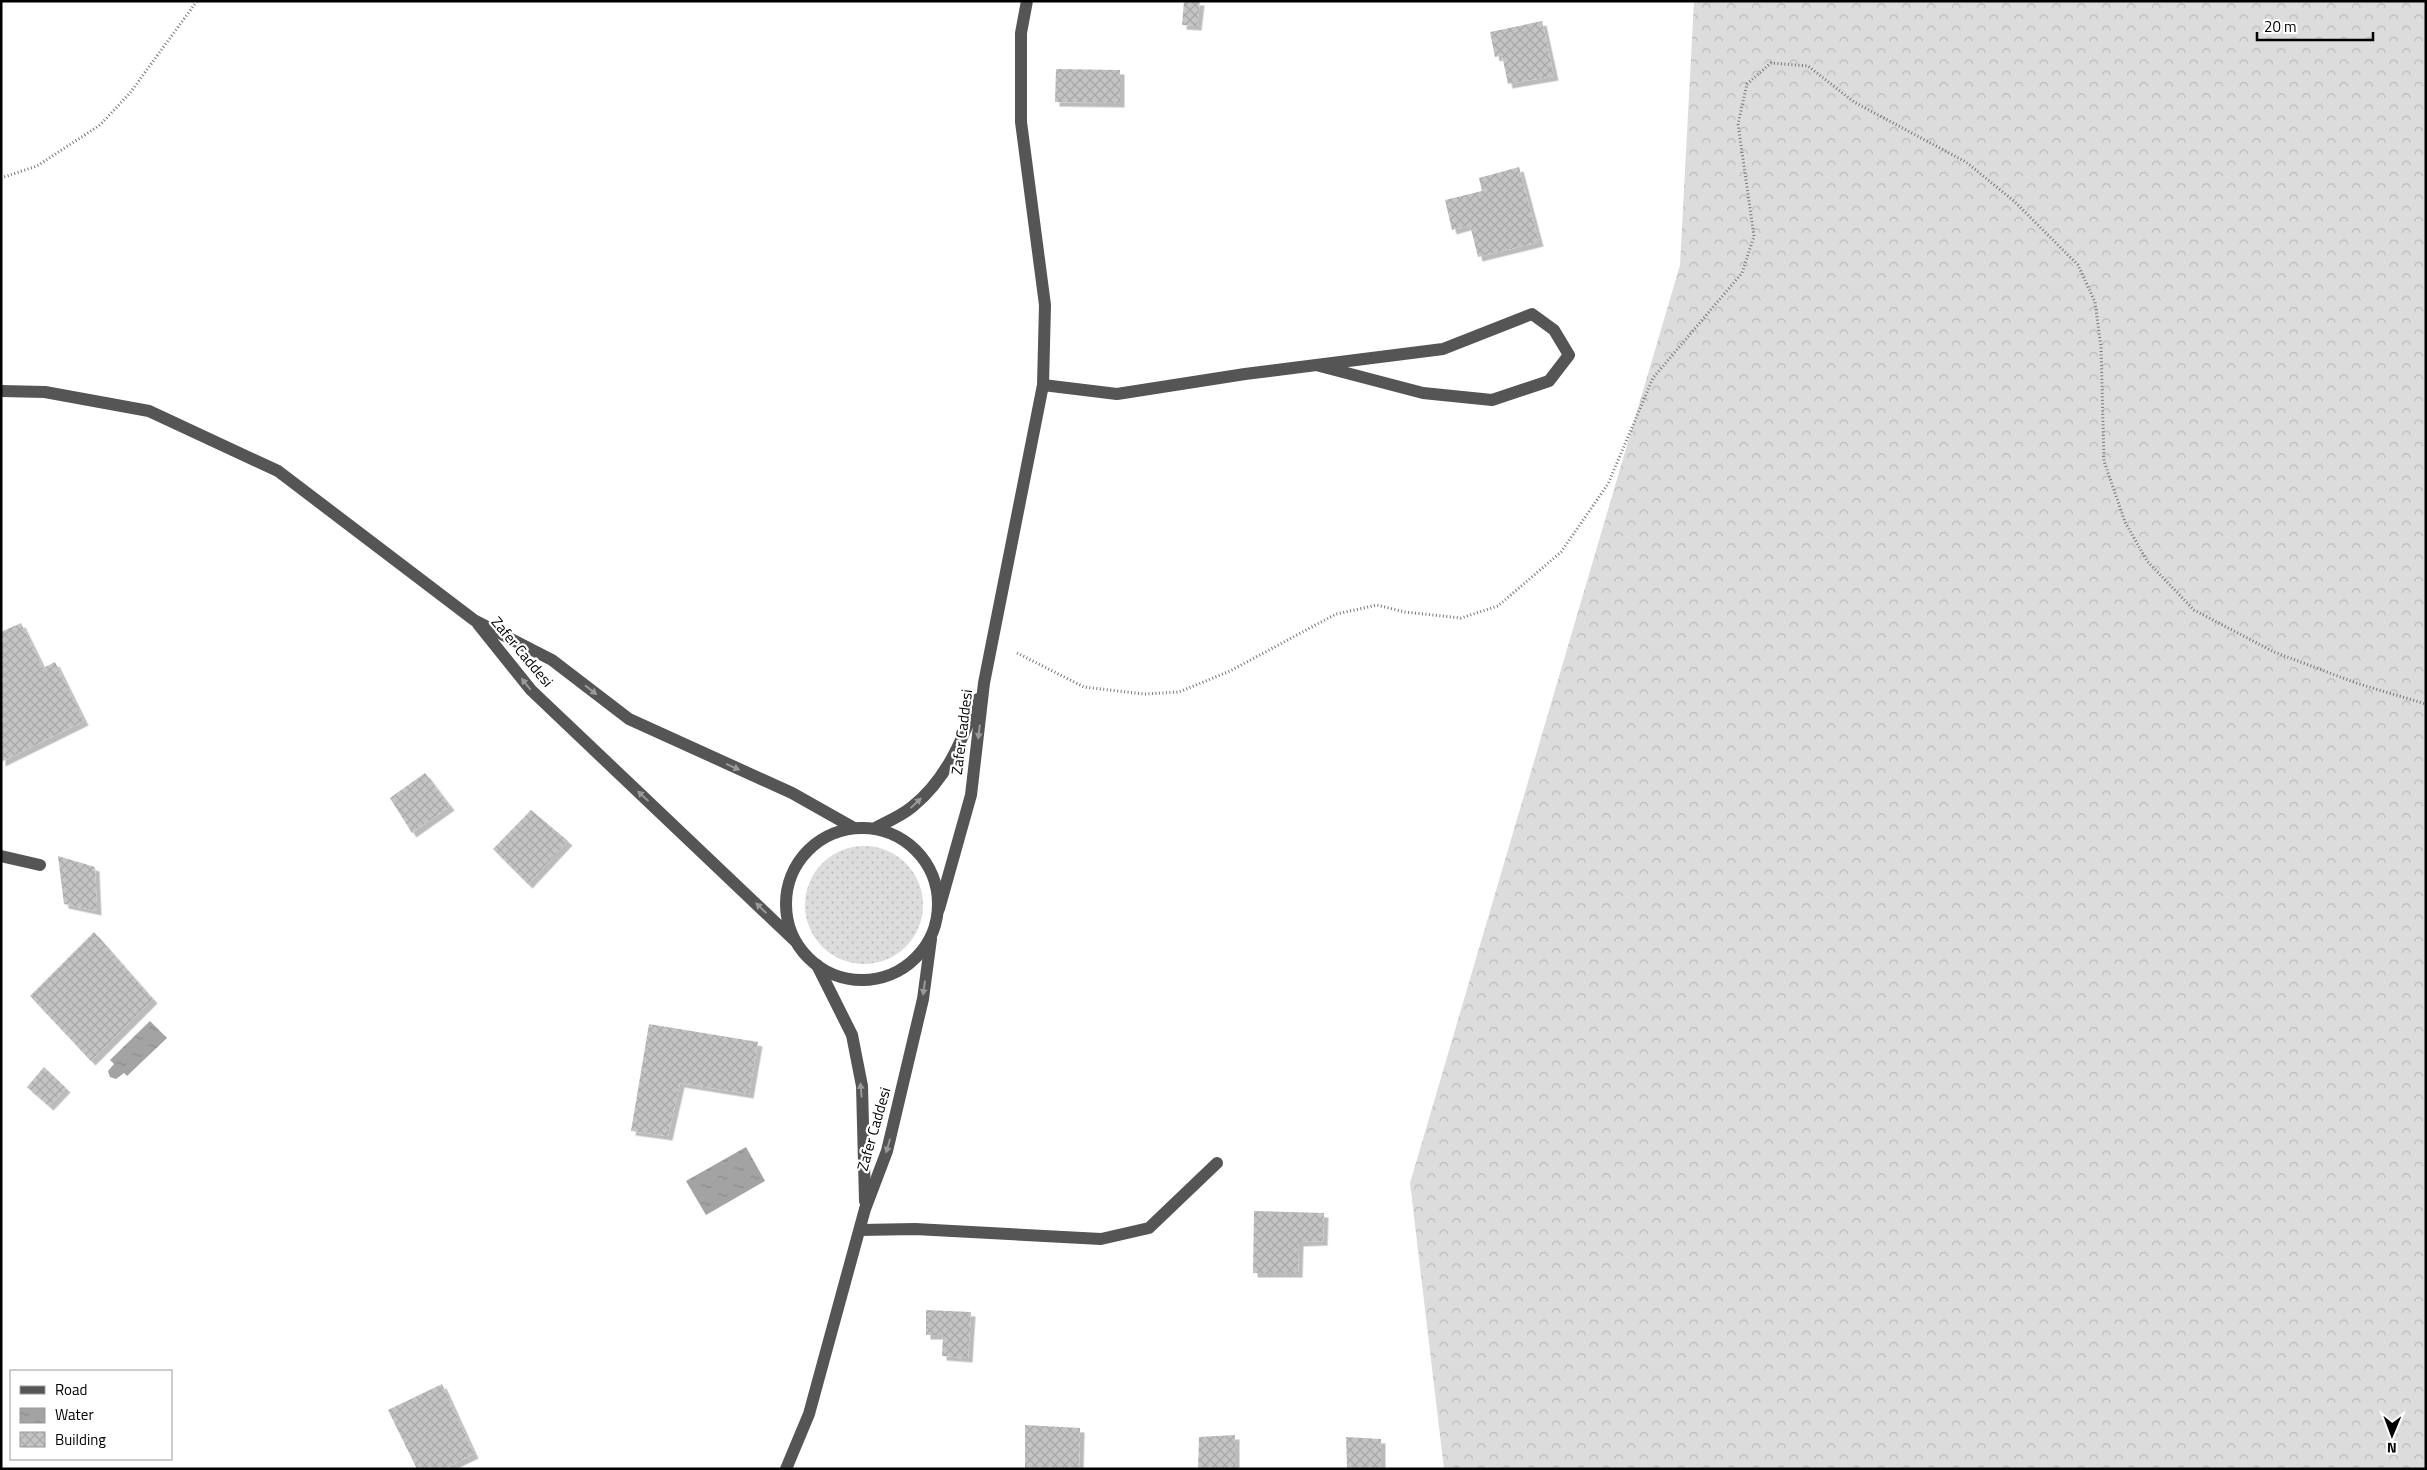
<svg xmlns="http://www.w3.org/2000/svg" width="2427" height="1470" font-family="'Titillium Web',sans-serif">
  <defs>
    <pattern id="green-dots" width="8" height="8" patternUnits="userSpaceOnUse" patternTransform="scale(1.25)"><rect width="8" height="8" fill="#dcdcdc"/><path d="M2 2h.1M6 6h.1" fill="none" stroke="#bbb" stroke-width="1.8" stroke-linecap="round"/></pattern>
    <pattern id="forest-crowns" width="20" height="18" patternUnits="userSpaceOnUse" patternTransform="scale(1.25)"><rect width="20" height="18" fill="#dcdcdc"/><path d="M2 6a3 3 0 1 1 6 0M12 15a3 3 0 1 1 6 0" fill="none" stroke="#bbb"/></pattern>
    <pattern id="water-ripples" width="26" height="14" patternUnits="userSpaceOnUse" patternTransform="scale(1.25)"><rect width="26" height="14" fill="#a3a3a3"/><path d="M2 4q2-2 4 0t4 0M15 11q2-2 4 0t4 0" fill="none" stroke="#8b8b8b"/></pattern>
    <pattern id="building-cross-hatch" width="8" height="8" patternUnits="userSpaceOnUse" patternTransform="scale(1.25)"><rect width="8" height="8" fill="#c4c4c4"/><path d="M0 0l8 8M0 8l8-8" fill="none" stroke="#a7a7a7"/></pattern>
    <filter id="shadow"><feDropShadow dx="4.5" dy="4.5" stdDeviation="0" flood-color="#0004"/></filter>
  </defs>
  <rect width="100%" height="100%" fill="#fff"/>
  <!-- green -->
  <circle fill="url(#green-dots)" cx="864" cy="905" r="59"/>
  <!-- forest -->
  <path fill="url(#forest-crowns)" d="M1694 1H2426V1469H1444L1410 1183 1680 265Z"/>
  <!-- water -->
  <g fill="url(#water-ripples)">
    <path d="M150 1021 167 1038 127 1076 124 1073 116 1079 110 1077 108 1071 114 1064 110 1060Z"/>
    <path d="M746 1147 765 1181 706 1215 686 1181Z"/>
  </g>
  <!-- building -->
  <g fill="url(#building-cross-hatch)" filter="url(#shadow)">
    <path d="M1184 1H1200L1197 26 1182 25Z"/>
    <path d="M1542 21 1554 76 1508 84 1502 55 1495 57 1490 32Z"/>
    <path d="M1056 69 1120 70V103L1055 102Z"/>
    <path d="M1519 167 1539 242 1478 257 1470 225 1452 230 1445 200 1482 191 1479 178Z"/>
    <path d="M21 623 43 668 55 662 84 721 1 762V632Z"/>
    <path d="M425 773 450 806 412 833 390 798Z"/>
    <path d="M531 810 568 841 528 884 493 849Z"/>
    <path d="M58 856 95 867 97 911 64 904Z"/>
    <path d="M94 932 153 999 91 1061 30 996Z"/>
    <path d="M649 1024 758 1042 749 1094 680 1083 668 1136 631 1131Z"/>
    <path d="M44 1067 66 1088 49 1106 27 1087Z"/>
    <path d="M1254 1211 1324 1213 1323 1241 1299 1242 1298 1273H1253Z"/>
    <path d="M926 1310 971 1312 968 1358 942 1356 943 1335H926Z"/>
    <path d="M442 1384 474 1454 443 1469H417L388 1410Z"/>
    <path d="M1025 1425 1080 1428 1079 1469H1025Z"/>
    <path d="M1235 1435V1469H1198L1199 1437Z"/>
    <path d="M1346 1437 1381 1439V1469H1347Z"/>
  </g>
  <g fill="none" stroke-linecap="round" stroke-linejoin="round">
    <!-- path -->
    <g stroke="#777" stroke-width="3" stroke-dasharray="1 2.5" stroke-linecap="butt">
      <path d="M1 178 37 166 100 125 130 93 197 1"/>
      <path d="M1017 653 1084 687 1144 694 1179 692 1230 671 1336 614 1377 605 1405 612 1461 618 1498 606 1561 552 1608 484 1653 378 1742 273 1754 236 1738 124 1747 84 1771 63 1808 66 1854 102 1966 162 2015 202 2078 265 2095 302 2101 347 2104 461 2125 522 2147 561 2194 610 2274 652 2359 684 2426 704"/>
    </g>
    <!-- minor -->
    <g stroke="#555" stroke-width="12">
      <path d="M1043 385 1117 394 1245 374 1443 349 1532 314 1554 330 1569 355 1549 381 1492 400 1423 393 1316 365"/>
      <path d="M1 391 45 392 149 411 278 471 474 620 552 660 629 719 792 793 854 828"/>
      <path d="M478 624 531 690 794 940"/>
      <path d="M875 828C887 822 901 816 912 807 947 779 962 740 978 699"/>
      <circle cx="862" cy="904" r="76"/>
      <path d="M1 856 40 865"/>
      <path d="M939 909 971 795 984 683 1043 385 1045 305 1021 122V33L1027 1"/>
      <path d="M817 965 852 1035 862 1086 865 1201"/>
      <path d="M860 1230 915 1229 1101 1239 1149 1228 1217 1163"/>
      <path d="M786 1469 809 1414 865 1209 887 1151 923 999 931 939"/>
    </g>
  </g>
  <!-- one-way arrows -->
  <defs><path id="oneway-solid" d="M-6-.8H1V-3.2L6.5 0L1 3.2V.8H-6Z" transform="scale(1.25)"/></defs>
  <g fill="#999">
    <use href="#oneway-solid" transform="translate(526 684) rotate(-129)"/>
    <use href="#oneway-solid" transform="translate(591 690) rotate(38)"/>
    <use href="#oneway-solid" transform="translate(979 732) rotate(97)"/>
    <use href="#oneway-solid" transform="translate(733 767) rotate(24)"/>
    <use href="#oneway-solid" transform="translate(643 796) rotate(-137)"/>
    <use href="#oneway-solid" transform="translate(916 803) rotate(-43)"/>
    <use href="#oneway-solid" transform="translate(761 908) rotate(-136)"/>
    <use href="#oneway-solid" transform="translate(924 988) rotate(98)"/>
    <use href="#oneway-solid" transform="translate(861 1090) rotate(-95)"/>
    <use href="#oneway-solid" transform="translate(888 1146) rotate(106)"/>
  </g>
  <g text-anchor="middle" stroke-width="4.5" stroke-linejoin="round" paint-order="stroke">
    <!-- street labels -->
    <g font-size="15" fill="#000" stroke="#fff">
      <text transform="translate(522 652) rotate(50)" y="5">Zafer Caddesi</text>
      <text transform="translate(962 732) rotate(-83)" y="5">Zafer Caddesi</text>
      <text transform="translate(874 1129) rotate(-74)" y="5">Zafer Caddesi</text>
    </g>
  </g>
  <!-- border -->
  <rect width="2427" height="1470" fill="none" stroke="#000000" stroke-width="5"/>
  <!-- legend -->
  <rect x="10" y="1370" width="162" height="90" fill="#ffffff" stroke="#999999"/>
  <rect x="20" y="1386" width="25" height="8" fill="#555555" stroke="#999999"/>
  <text x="55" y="1395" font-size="15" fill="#000000">Road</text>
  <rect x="20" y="1408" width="25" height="15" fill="url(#water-ripples)" stroke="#999999"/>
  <text x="55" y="1420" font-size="15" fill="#000000">Water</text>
  <rect x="20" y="1432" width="25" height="15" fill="url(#building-cross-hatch)" stroke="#999999"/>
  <text x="55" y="1445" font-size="15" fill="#000000">Building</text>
  <!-- north arrow -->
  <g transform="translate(2392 1435) rotate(181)" stroke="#ffffff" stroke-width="4" paint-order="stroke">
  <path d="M0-4L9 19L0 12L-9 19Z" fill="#000000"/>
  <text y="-8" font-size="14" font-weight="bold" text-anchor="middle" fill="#000000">N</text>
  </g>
  <!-- scale -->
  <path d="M2257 32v8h116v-8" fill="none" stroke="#000000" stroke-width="2.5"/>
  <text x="2264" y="32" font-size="15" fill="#000000" stroke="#ffffff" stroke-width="4" paint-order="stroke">20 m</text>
</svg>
